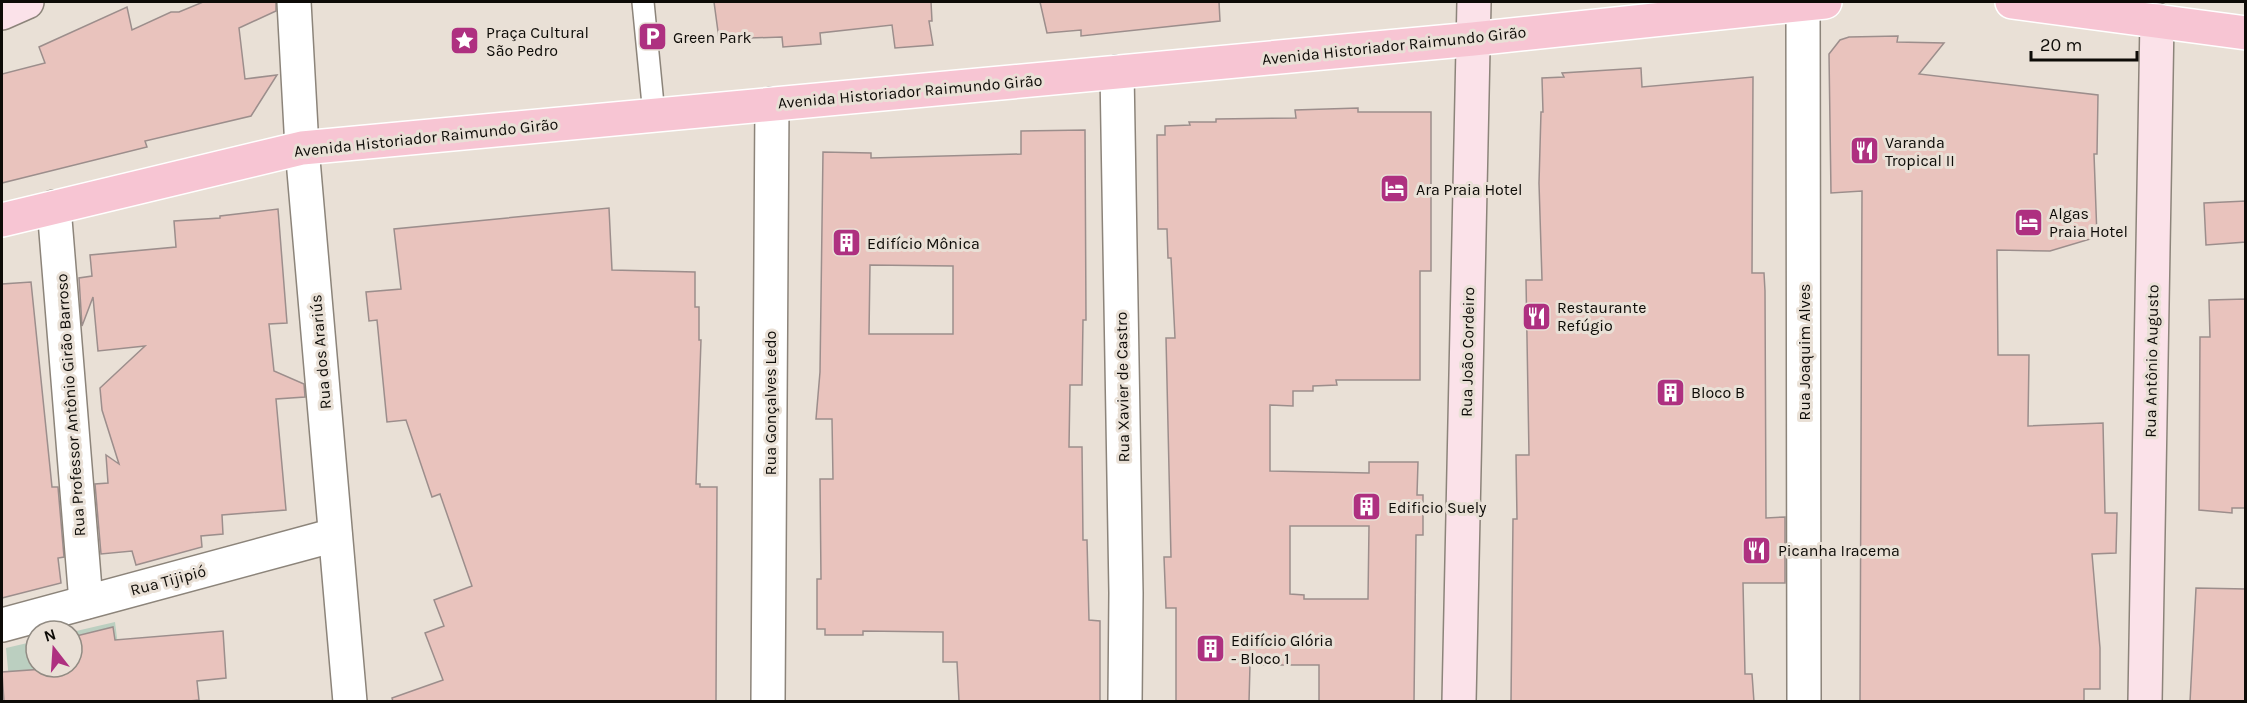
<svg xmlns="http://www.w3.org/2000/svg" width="2247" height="703" font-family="Karla,sans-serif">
  <rect width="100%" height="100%" fill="#e9e0d6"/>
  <!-- green -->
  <path fill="#bbcfc0" d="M115 622 125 701H11L6 648 36 641V667H72V632Z"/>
  <!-- building -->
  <g fill="#e9c3bd" stroke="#9c8e8c" stroke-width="1.5" fill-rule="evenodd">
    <path d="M203 2H276V11L239 28 245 79 277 75 251 116 145 141 147 147 2 183V74L45 63 39 47 127 7 132 30 171 12H179Z"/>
    <path d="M714 2H931L932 21H929L933 45 895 48 892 25 820 33 821 44 783 47 782 37 719 39Z"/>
    <path d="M1040 2H1219L1220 21 1081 36V30L1047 33Z"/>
    <path d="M1898 36 1897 42 1944 43 1919 74 2098 95 2097 154H2094L2097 237 2050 251 1997 250 1998 355H2029L2028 426 2103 423 2105 513H2117L2116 553 2092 554 2100 648V689H2084V702H1860L1862 191 1831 193 1829 54 1840 40 1849 37Z"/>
    <path d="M1641 68 1642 87 1753 77 1752 273H1764L1765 291 1766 518 1785 517V583H1743L1745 674H1752L1754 702H1511L1513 519H1517L1516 455H1529L1526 280H1542L1539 183 1541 112H1543L1542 78 1564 77 1562 73Z"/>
    <path d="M1358 108V112H1431V271H1420V380H1336L1337 385 1313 386V391H1293V406L1270 405V471L1369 473V462H1418L1417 495H1423V535H1416L1414 702H1319V665H1250L1249 702H1176V608H1166L1164 557H1171L1166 338H1175L1171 258H1168L1167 229H1158L1157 135H1165V126L1190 125 1189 122H1216V119L1296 118 1295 110ZM1290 526H1369L1368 599H1304V595L1290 594Z"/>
    <path d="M1085 130 1086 320H1083L1082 385H1070L1069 447H1082L1083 540H1087L1089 620 1100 621V702L959 701 957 662H943V632L863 631V635H825V629H817V579H821L820 479H833L832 419H816L820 372 823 152 871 153V158L1021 154V131ZM870 265 953 266V334H869Z"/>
    <path d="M2246 201V242L2206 245 2204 203Z"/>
    <path d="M609 208 612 270 695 272V307H699V340H701L696 484H700V487H717L716 702H393L392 698 443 680 425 633 444 626 434 600 472 586 440 494 432 497 406 420 387 422 377 320 369 321 366 292 401 289 394 229Z"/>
    <path d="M278 209 287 323 269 324 274 371 304 384 305 397 276 399 286 510 222 515 223 534 201 536 202 547 136 565 132 551 101 554 95 484 108 483 106 455 119 464 102 410 100 388 145 346 98 351 93 297 82 326 79 278 92 276 90 255 176 247 174 221 220 218V216Z"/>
    <path d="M31 282 52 487H58L64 557 58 558 61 583 2 598V284Z"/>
    <path d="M2246 299V508H2232V513L2199 510 2200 337H2210L2209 300Z"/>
    <path d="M2196 588 2246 589V702H2190Z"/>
    <path d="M113 627 115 640 223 631 226 678 197 681 199 700 180 702H4L2 672 72 667V637Z"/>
  </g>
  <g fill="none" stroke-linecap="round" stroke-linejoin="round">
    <defs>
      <path id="lane" d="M643 2 654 115"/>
      <g id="street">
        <path d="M294 2 302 148 350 702"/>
        <path d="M1803 3 1804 702"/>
        <path d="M1117 72 1126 593 1125 702"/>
        <path d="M54 207 86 602"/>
        <path d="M2 625 335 535"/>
        <path d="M768 702 772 104"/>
      </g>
      <g id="secondary">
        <path d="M2 13 27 2"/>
        <path d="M1459 702 1474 2"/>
        <path d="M2145 702 2157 20"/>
      </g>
      <g id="primary">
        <path d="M2012 2 2246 33"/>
        <path d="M2 220 302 148 1473 39 1825 2"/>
      </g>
    </defs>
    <!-- lane casing -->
    <use href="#lane" stroke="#8c847a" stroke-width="24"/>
    <!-- street casing -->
    <use href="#street" stroke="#8c847a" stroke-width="36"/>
    <!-- secondary casing -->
    <use href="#secondary" stroke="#8c847a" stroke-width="36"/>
    <!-- primary casing -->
    <use href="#primary" stroke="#fff" stroke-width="36"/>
    <!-- lane -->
    <use href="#lane" stroke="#fff" stroke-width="21"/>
    <!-- street -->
    <use href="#street" stroke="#fff" stroke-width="33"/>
    <!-- secondary -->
    <use href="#secondary" stroke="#fbe2e9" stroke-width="33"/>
    <!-- primary -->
    <use href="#primary" stroke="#f7c5d3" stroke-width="33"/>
  </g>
  <!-- icons -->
  <defs>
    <symbol id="parking-square" viewBox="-11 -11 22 22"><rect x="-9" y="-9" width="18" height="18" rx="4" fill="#ae3080" stroke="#e9e0d6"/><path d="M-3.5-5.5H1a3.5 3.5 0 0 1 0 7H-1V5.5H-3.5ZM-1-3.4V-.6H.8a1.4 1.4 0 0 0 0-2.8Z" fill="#fff"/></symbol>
    <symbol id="sight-square" viewBox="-11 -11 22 22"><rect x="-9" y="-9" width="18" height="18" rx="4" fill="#ae3080" stroke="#e9e0d6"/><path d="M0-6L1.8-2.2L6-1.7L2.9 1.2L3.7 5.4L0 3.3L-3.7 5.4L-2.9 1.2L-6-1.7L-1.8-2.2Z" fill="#fff"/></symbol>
    <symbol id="restaurant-square" viewBox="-11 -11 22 22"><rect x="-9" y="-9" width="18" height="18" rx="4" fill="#ae3080" stroke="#e9e0d6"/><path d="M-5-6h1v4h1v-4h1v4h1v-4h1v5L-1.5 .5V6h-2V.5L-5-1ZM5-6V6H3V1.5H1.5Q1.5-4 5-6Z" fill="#fff"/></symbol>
    <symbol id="hotel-square" viewBox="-11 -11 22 22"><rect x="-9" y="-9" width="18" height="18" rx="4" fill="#ae3080" stroke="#e9e0d6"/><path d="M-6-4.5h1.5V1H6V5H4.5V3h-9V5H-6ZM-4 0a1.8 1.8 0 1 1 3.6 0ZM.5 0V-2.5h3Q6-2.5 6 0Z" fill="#fff"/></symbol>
    <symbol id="building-square" viewBox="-11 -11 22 22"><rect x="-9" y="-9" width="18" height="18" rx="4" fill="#ae3080" stroke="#e9e0d6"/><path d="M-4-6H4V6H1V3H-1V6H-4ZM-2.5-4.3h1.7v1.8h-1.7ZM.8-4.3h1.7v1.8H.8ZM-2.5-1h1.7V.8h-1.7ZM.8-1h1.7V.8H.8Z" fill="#fff"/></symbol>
  </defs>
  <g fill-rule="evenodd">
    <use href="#parking-square" x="636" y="20" width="33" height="33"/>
    <use href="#sight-square" x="448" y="24" width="33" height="33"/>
    <use href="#restaurant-square" x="1848" y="134" width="33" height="33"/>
    <use href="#hotel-square" x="1378" y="172" width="33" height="33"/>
    <use href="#hotel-square" x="2012" y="206" width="33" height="33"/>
    <use href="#building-square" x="830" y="226" width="33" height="33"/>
    <use href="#restaurant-square" x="1520" y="300" width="33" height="33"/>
    <use href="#building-square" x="1654" y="376" width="33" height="33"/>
    <use href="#building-square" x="1350" y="490" width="33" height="33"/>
    <use href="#restaurant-square" x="1740" y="534" width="33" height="33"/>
    <use href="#building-square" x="1194" y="632" width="33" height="33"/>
  </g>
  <g text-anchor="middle" stroke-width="6" stroke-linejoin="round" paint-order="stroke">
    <!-- poi labels -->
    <g font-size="16" fill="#0d0b07" stroke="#e9e0d6" text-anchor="start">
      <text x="486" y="38">Praça Cultural<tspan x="486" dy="18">São Pedro</tspan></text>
      <text x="673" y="43">Green Park</text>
      <text x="1885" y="148">Varanda<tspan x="1885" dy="18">Tropical II</tspan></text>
      <text x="1416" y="195">Ara Praia Hotel</text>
      <text x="2049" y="219">Algas<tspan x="2049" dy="18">Praia Hotel</tspan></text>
      <text x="867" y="249">Edifício Mônica</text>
      <text x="1557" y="313">Restaurante<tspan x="1557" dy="18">Refúgio</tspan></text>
      <text x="1691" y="398">Bloco B</text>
      <text x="1388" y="513">Edificio Suely</text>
      <text x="1778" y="556">Picanha Iracema</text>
      <text x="1231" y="646">Edifício Glória<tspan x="1231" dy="18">- Bloco 1</tspan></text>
    </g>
    <!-- street labels -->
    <g font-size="16" fill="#0d0b07" stroke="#e9e0d6">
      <text transform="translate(1394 45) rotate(-6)" y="6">Avenida Historiador Raimundo Girão</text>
      <text transform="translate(910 91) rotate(-5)" y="6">Avenida Historiador Raimundo Girão</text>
      <text transform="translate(426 137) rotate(-6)" y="6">Avenida Historiador Raimundo Girão</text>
      <text transform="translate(320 352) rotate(-95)" y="6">Rua dos Arariús</text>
      <text transform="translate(1467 352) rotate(-89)" y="6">Rua João Cordeiro</text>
      <text transform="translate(1804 352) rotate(-90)" y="6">Rua Joaquim Alves</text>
      <text transform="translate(2151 361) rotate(-89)" y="6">Rua Antônio Augusto</text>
      <text transform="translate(1122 387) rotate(-91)" y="6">Rua Xavier de Castro</text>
      <text transform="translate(770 403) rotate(-90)" y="6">Rua Gonçalves Ledo</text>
      <text transform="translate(70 405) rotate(-94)" y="6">Rua Professor Antônio Girão Barroso</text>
      <text transform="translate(168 580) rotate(-15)" y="6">Rua Tijipió</text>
    </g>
  </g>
  <!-- border -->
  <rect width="2247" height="703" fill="none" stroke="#0d0b07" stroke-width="6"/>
  <!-- north arrow -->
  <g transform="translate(54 649) rotate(343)"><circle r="28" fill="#e9e0d6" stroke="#918b83" stroke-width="1.5"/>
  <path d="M0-4.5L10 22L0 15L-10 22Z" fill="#ae3080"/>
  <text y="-9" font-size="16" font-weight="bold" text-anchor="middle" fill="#0d0b07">N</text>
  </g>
  <!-- scale -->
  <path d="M2031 51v9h106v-9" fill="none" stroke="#0d0b07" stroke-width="3"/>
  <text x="2040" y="51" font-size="18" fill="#0d0b07" stroke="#e9e0d6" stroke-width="4.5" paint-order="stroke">20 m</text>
</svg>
